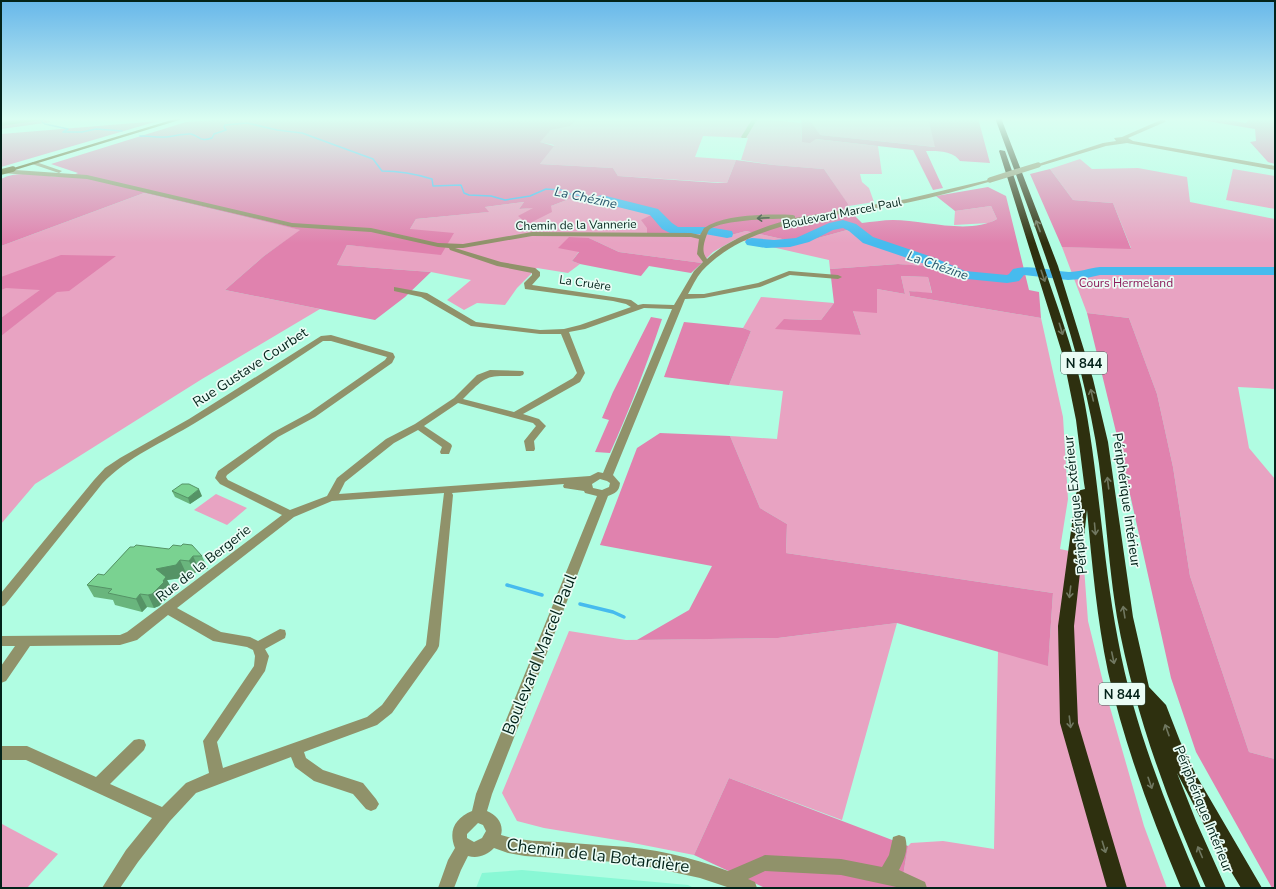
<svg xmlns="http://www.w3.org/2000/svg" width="1276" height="889" font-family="'Nunito Sans',sans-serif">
  <rect width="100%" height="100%" fill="#b0fde2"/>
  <!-- built -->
  <path fill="#89f8d5" d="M522 870 688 885 694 888H476L482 873Z"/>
  <!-- green -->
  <g fill="#e8a3c2">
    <path d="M578 118H751L801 123 802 142 816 139 878 146 882 174H860L862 182 869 188 874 202 849 206 824 169 774 165 741 160 748 138 703 136 695 157 736 160 727 183 618 176 613 168 540 164 554 145 539 142 551 130 570 125Z"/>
    <path d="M861 118H928L936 147 819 135 810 120Z"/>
    <path d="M1080 159 1092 169 1138 168 1187 177 1190 202 1275 219V389L1238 387 1249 448 1275 479V759L1249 752 1190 576 1173 467 1157 394 1129 318 1087 313 1062 247 1131 248 1113 203 1073 200 1050 169Z"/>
    <path d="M1233 169 1275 176V209L1226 200Z"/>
    <path d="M144 193 301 230 264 256 225 290 320 309 202 379 35 484 1 524V246Z"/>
    <path d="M572 198 654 214 694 230 700 227 724 237 746 231 800 243 847 230 884 249 939 268 898 264 830 269 829 260 736 239 713 252 702 263 619 252 589 238 572 261 580 264 568 273 537 268 517 288 505 305 477 303 464 310 447 300 471 280 431 272 337 265 347 245 441 254 410 229 416 219 488 212 485 207 524 202 519 209 551 206Z"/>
    <path d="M991 206 997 219 989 223 954 225 955 211Z"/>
    <path d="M901 276 928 277 932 294 909 291 910 296 1041 318 1063 417 1068 499 1060 549 1083 554 1088 621 1105 690 1144 826 1167 888H901L908 846 911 843 943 841 994 849 998 651 1048 665 1053 593 786 553 787 524 760 508 730 436 777 439 783 391 729 385 751 331 743 328 761 297 834 303 821 320 784 319 861 335 853 311 877 289 905 294Z"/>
    <path d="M216 494 247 508 227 525 194 510Z"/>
    <path d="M897 623 842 820 729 778 694 855 623 841 544 828 517 821 502 793 569 631 626 640 778 638Z"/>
    <path d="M2 824 58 854 27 888H1Z"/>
  </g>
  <!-- forest -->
  <g fill="#e082ae">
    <path d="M1 118H40L51 122 1 129Z"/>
    <path d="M247 118H578L570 126 551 130 540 142 554 146 540 164 613 168 618 176 718 183H727L736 160 774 165 824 169 848 204 852 213 862 223C872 222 883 220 893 220 924 220 969 235 997 219L991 206 955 211 936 196 988 187 1006 196 1029 290 1039 292 1041 318 910 296 909 291 932 293 928 277 901 276 905 294 877 289V313L853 311 861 335 775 329 784 319 821 320 834 303 830 269 898 264 937 267 884 249 847 230 800 243 746 231 724 237 700 227C684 235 665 234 647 234V228L641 220 653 214 572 198 551 206 552 212 528 224 518 216 533 208 519 209 524 202 485 207 489 212 416 219 410 229 454 233 441 255 347 245 337 265 431 272 405 297 375 320 225 290 264 256 300 230 144 193 1 246V179C26 166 58 184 78 173L51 164 186 122Z"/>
    <path d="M801 118H861L810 120 820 135 935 147 928 118H978L990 163 960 161C953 151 939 151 926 151L943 188 933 190 913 150 816 139 810 143 802 142Z"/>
    <path d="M1202 118H1217L1246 123 1249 118H1275V164L1268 162 1250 142 1256 141 1255 129 1201 120Z"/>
    <path d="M158 121 1 167V134Z"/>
    <path d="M1050 169 1073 200 1113 203 1131 249 1062 247 1030 174Z"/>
    <path d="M569 237 589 238 619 252 702 263 691 273 649 266 641 276 580 264 572 261 579 252 558 248Z"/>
    <path d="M61 255 116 256 69 291 57 292 1 336V318L40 290 6 288 1 290V277Z"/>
    <path d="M1087 313 1129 318 1157 394 1173 467 1190 576 1249 752 1275 759V888H1272L1196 752 1171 678 1117 436Z"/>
    <path d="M651 317 662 319C647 364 630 409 610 453L595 452 609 420 602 418 613 392Z"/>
    <path d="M684 322 743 328 751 331 729 385 664 377Z"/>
    <path d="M660 433 730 436 760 508 787 524 786 553 1053 593 1048 666 897 623 778 638 637 640 689 610 712 566 600 545 637 448Z"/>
    <path d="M729 778 908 846 901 888H765L694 855Z"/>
  </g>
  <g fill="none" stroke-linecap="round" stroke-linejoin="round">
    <!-- stream-far1 -->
    <g stroke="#46bbee" stroke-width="1.5">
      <path d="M42 120V122L45 124 68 129 63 132H82L96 129 122 131"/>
      <path d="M140 136C147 136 155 137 163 137 172 137 183 133 191 134 201 137 200 142 212 138L214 134 226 130 224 127 225 125 247 123 277 130 302 133 373 159 382 171C399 171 416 174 432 179L433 186 461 185 464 193 469 195 491 196 505 200 530 196 546 189 561 190 570 194 602 199"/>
    </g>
    <!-- stream -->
    <g stroke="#46bbee" stroke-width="3.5">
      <path d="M507 585 542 595"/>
      <path d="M580 604 613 612 624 617"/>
    </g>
    <!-- river -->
    <g fill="#46bbee" fill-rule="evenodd">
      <path d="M602 195 658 209 672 223 678 227H708L732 231 733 234 732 237 727 238 705 234 684 235 670 233 662 229 650 215 598 202 596 199 598 196Z"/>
      <path d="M843 220 856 224 873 237 935 258 965 271 1007 275 1009 274 1013 269C1031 264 1050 271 1069 272 1080 272 1089 268 1100 267H1275V275H1100L1082 279 1068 280 1024 275 1019 281 1007 283 957 278 925 264 863 243 849 231 843 228 833 230 809 242 790 247 766 248 747 245 745 242 747 239 752 238 774 240 796 238 829 223Z"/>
    </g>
    <!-- minor -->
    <g fill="#90926a" fill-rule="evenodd">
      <path d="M38 118H55L1 126V122Z"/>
      <path d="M753 118H758L746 138H742L741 137Z"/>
      <path d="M1163 119 1166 121 1165 122 1128 138 1133 141 1275 166V170L1127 143 1106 146 1040 166 1035 165 1103 143 1116 141 1114 138 1122 137Z"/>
      <path d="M32 162H36L62 171 59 173 32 164Z"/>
      <path d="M1 169 87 175 292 223 371 228 438 243 463 244 532 232 691 233 700 235 704 228C725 214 768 214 793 215L795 216V218L907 199 992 179V181C964 189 935 197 906 203 839 217 752 218 702 271 696 278 692 287 688 294H704L758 283 789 271 838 275 842 277 838 279 790 275 760 287 704 298 685 299 613 475 620 483C619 492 615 493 608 496L492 794 487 811C497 815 504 824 501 835 519 841 539 841 558 842 576 843 594 845 613 846 652 848 691 857 728 871L765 855 841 859 882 867 889 855 893 837 899 835 905 837C909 849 904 860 899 870L925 882 927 888H901L841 875 765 871 748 879 755 882 757 888H730L700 878 650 867 615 862 525 856 508 853 494 848C487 855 478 859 468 856L461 870 454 888H438L448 860 455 848C448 831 455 818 472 811L476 794 597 496 585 493 584 491 564 488 563 486 564 484 452 493 453 495 439 646 437 650 392 713 377 725 304 752 306 758 323 770 363 783 376 799 379 804 376 809 371 811 366 809 353 794 314 781 295 767 291 757 196 793 170 821 138 862 120 888H102L126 850 152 818 26 760H1V746H27L96 777 134 740 139 739 144 740 146 745 144 750 110 784 162 807 186 783 209 773 203 741 254 666 255 656 253 650 247 647 213 641 168 615 137 640 120 645 30 646 6 681 1 683V666L15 646H1V636L120 635 127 632 282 515 220 484 215 478 218 471 272 433 309 413 385 360 387 357 331 341H323C281 369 238 397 195 423 164 442 127 457 102 484L5 605 1 607V593L94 480 105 468 120 458 189 419 321 336 331 335 393 353 395 357 392 363 315 417 278 437 227 475 226 477 228 480 290 510 327 496 337 478 386 439 415 424 454 398 477 375 490 370 523 371 524 373 523 375 520 376C485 376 488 374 463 399L514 412 573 378 577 373 561 334H540L471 326 421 297 394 291V287L427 293 476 322 540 330 564 329 580 325 631 307 626 304 613 301 525 289 524 283 532 275V273L497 266 450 250 449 248 438 247 371 232 292 227 87 179 1 173ZM791 219C763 227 729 238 707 259 703 254 703 249 704 244 705 240 707 233 709 230 719 220 778 218 791 219ZM532 236 691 237 699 239 697 254 703 262 694 271 674 305 643 304 638 305 631 300 613 297 532 285 540 276V272L535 268 501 262 455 248H463ZM644 308 672 309 603 473 598 472 590 476 339 494 345 482 394 443 418 430 442 447 440 452 441 454H449L452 446 451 444 424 426 458 403 533 423 536 426 524 441 526 451H534L535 449 534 441 546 426 539 419 523 414 580 382 585 373 569 332 585 329ZM600 479 607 481 610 483 609 487 602 490 593 488 592 484ZM444 493 426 645 382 705 367 717 223 768 217 742 265 671 269 656 265 649 285 638 286 634 285 630 280 629 258 641 250 637 221 632 177 608 294 517 332 501ZM478 823 483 825 486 831 482 838 474 842 467 838V834Z"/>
    </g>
    <!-- major -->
    <path fill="#484a01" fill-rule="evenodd" d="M178 118H186L15 170 10 169Z"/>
    <!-- highway -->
    <g fill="#2e300f" fill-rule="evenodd">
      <path d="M995 118H1001L1058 266 1093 379 1108 442 1133 617 1149 687 1166 705 1180 741 1196 775 1262 888H1241L1212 840 1177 773 1196 821 1226 888H1206C1167 801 1134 711 1117 617 1106 551 1105 483 1091 417 1070 314 1031 216 995 118Z"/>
      <path d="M1000 150 1005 151C1018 187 1029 224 1042 261 1056 303 1072 345 1082 389 1099 472 1102 557 1118 640 1134 727 1167 807 1201 888H1181C1152 818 1125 747 1108 672 1097 619 1092 564 1087 510L1074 626 1078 723 1127 888H1107L1060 723 1058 626 1076 494 1077 491 1085 489 1084 483 1076 420 1063 356 999 151Z"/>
    </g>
    <!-- minor-bridge -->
    <path stroke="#90926a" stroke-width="5.5" d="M990 180 1038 165"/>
    <!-- major-bridge -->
    <path stroke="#484a01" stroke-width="5.5" d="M1 172 13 169"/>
  </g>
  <!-- wall -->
  <g fill="#69b57d">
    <path d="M172 491 202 496 190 504 175 497Z"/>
    <path d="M130 547 202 556 208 569H199L195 573H186L182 578 167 580 172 589 169 593 170 595 159 606 154 608 147 607 142 612 115 605 113 600 94 597 87 585 104 575Z"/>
  </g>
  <!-- shaded-wall -->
  <g fill="#559366">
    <path d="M199 489 202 496 190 504 188 498Z"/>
    <path d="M193 556 199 569 195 573 189 561Z"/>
    <path d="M180 560 186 573 182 578 167 580 172 589 169 593 170 595 159 606 154 608 148 595 156 569Z"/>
    <path d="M140 594 147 607 142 612 136 599Z"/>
  </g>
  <!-- building -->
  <g fill="#7ad291" stroke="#559366">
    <path d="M182 484H189L199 489 188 498 172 491Z"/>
    <path d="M183 544 192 545 202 556H193L189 561 180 560 176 565 156 569 166 577 163 581 164 582 152 594 148 595 140 594 136 599 108 593 112 589 87 585 98 574 104 575 130 547H134L136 545 169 549 173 545 181 546Z"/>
  </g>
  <!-- one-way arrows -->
  <defs><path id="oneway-shaft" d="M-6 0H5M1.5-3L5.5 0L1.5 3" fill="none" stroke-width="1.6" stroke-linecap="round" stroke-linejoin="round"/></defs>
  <use stroke="#3b4f3a" href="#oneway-shaft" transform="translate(763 218) rotate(177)"/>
  <g stroke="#707760">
    <use href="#oneway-shaft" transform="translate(1038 226) rotate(-111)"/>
    <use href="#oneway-shaft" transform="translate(1043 276) rotate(71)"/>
    <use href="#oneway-shaft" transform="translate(1061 329) rotate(73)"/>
    <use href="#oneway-shaft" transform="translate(1092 395) rotate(-103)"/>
    <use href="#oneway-shaft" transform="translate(1108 483) rotate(-97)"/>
    <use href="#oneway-shaft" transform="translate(1095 529) rotate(85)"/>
    <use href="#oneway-shaft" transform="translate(1070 592) rotate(97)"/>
    <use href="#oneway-shaft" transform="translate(1124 612) rotate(-99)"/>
    <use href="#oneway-shaft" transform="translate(1113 658) rotate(78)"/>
    <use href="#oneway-shaft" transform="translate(1070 722) rotate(83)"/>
    <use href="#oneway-shaft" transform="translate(1167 730) rotate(-110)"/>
    <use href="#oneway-shaft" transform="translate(1150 783) rotate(71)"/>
    <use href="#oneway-shaft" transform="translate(1104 847) rotate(73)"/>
    <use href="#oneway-shaft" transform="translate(1200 852) rotate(-113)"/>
  </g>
  <!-- sky -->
  <linearGradient id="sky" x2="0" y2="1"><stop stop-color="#67b7ea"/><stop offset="0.49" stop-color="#dbfef2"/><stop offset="1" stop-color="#dbfef2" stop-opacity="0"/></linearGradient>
  <rect width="1276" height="243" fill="url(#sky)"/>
  <g text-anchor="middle" stroke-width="3.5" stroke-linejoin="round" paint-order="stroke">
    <!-- far-street labels -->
    <g font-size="12" fill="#03231a" stroke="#eafcf5">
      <text transform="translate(842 213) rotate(-11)" y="4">Boulevard Marcel Paul</text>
      <text transform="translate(576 225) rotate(-1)" y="4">Chemin de la Vannerie</text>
      <text transform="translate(585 283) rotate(8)" y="4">La Cruère</text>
    </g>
    <!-- far-park labels -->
    <g font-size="12" fill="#8b1c5b" stroke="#eafcf5">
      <text x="1126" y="287">Cours Hermeland</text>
    </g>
    <!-- far-water labels -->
    <g font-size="13" font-style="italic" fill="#28576d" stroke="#eafcf5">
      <text transform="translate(586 197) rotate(12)" y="5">La Chézine</text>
      <text transform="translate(938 265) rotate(19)" y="5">La Chézine</text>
    </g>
    <!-- shield labels -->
    <g fill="#eafcf5" stroke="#48645c" stroke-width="1">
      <rect x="1061" y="352" width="46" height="22" rx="3"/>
      <rect x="1099" y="683" width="46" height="22" rx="3"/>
    </g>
    <g font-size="13" font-weight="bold" fill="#03231a">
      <text x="1084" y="368">N 844</text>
      <text x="1122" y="699">N 844</text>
    </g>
    <!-- street labels -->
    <g font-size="14" fill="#03231a" stroke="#eafcf5">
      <text transform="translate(250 367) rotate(-33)" y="5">Rue Gustave Courbet</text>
      <text transform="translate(1127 500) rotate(82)" y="5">Périphérique Intérieur</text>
      <text transform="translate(1075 505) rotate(-96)" y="5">Périphérique Extérieur</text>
      <text transform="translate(203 563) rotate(-38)" y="5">Rue de la Bergerie</text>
      <text transform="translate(1204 809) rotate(68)" y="5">Périphérique Intérieur</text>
    </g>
    <!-- near-street labels -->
    <g font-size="17" fill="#03231a" stroke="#eafcf5">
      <text transform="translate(539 654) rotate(-68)" y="6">Boulevard Marcel Paul</text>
      <text transform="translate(598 855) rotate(7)" y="6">Chemin de la Botardière</text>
    </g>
  </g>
  <!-- border -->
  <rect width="1276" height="889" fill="none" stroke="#03231a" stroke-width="4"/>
</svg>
